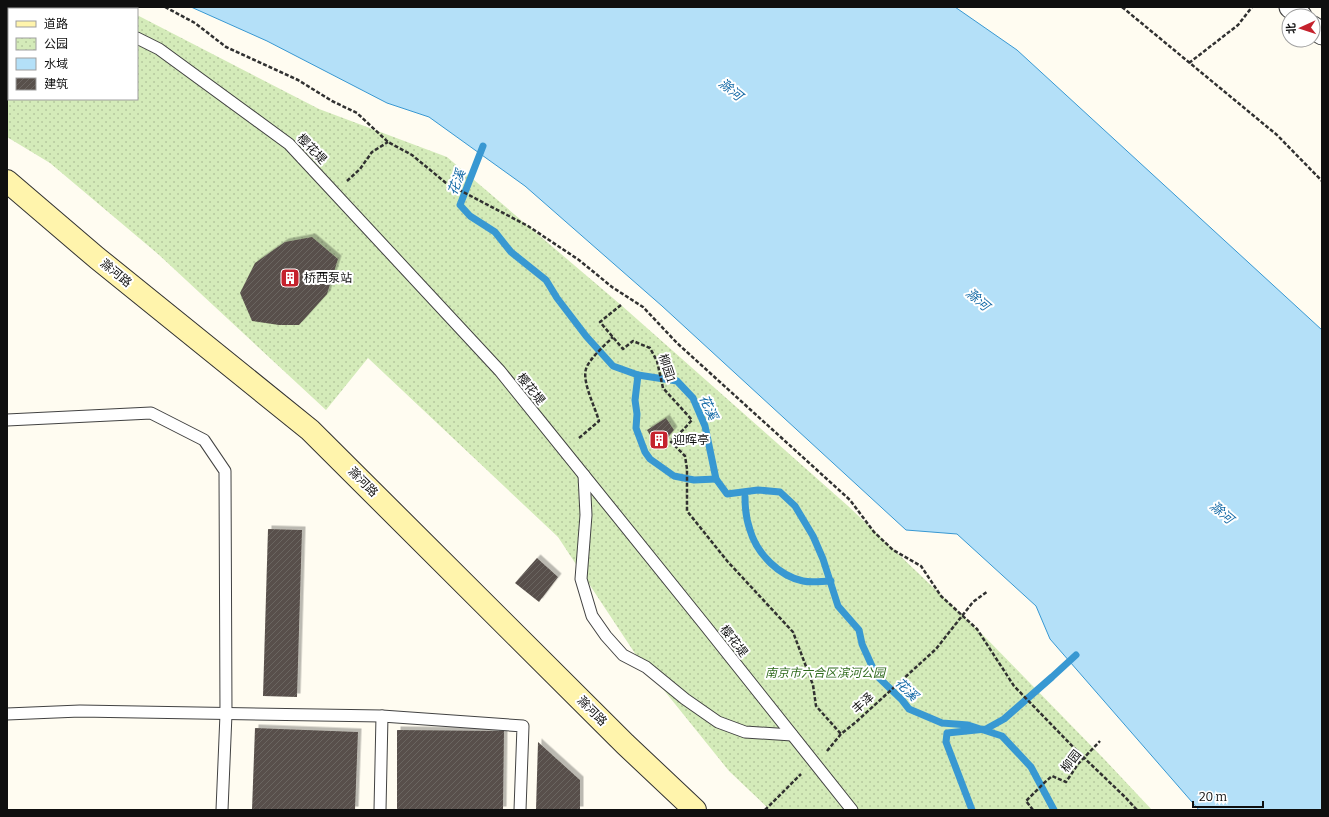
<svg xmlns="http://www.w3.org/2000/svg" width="1329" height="817" font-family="Bitter,'Noto Sans SC',serif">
  <defs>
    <pattern id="park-dots" width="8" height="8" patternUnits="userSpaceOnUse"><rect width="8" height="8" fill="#d4ebb9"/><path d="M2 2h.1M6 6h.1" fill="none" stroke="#b5c89e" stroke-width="1.8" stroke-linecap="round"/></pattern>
    <pattern id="building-hatch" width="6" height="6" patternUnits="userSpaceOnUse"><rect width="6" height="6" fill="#58504b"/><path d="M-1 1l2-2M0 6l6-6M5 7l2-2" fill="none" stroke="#6b6561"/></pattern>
    <filter id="shadow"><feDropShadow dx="3.5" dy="-3.5" stdDeviation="0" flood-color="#0004"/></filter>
  </defs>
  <rect width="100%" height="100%" fill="#fffcf1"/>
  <!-- park -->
  <path fill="url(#park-dots)" d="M7 7H123L126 9H9V99H137V15L319 109 447 157 621 305 848 506 984 636 1105 760 1152 810H770L729 771 638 658 558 537 368 358 326 410 158 254 50 163 7 137Z"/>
  <!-- water -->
  <path fill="#b4e0f8" stroke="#3898d2" d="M191 7H955L1017 50 1322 330V810H1199L1050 639 1036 606 957 534 906 530 662 306 525 186 429 117 387 103 267 41Z"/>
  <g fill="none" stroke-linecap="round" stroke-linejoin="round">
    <!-- stream -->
    <g stroke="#3898d2" stroke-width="7">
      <path d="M483 146 460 205 470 216 495 232 511 252 546 280 557 298 586 336 613 366 638 375 677 381 693 398 705 426 716 479 727 494 758 490 780 492 795 506 813 536 823 559 838 606 859 630 862 644 876 675 902 700 909 709 942 723 968 725 1002 736 1031 767 1054 810"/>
      <path d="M638 375 635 400 637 414 636 428 645 452 650 459 674 476 694 480 716 479"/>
      <path d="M745 497C745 509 746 519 750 530 757 554 779 576 803 581 812 583 822 581 831 581"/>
      <path d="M972 810 946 742 947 733 986 729 1004 719 1052 677 1076 655"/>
    </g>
  </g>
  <!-- building -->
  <g fill="url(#building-hatch)" filter="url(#shadow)">
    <path d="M312 237 338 259 327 294 299 325H279L252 321 240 293 255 263 285 242Z"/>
    <path d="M666 418 674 430 658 449 647 430Z"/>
    <path d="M268 529 302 530 297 697 263 696Z"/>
    <path d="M537 558 558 577 539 602 515 583Z"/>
    <path d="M255 728 358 732 355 810H252Z"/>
    <path d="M397 730 504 731 503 810H397Z"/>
    <path d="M538 742 580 780V810H536Z"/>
  </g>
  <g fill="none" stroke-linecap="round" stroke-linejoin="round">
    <defs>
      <g id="lane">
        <path d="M67 7 73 9"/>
        <path d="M137 38 159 49 289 144 500 371 704 624 852 810"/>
        <path d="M7 420 151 413 204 440 225 471 226 714 222 810"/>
        <path d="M584 475 586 515 581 579 592 616 606 636 623 655 646 667 685 699 718 722 745 732 792 735"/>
        <path d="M7 714 80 711 382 716 523 726 520 810"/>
        <path d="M380 810 382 716"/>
      </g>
      <g id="street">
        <path d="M1290 7 1301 16"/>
        <path d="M1313 27 1322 34"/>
      </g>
      <path id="secondary" d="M7 181 97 258 310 430 625 744 695 810"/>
    </defs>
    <!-- lane casing -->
    <use href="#lane" stroke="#424242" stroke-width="13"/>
    <!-- street casing -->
    <use href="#street" stroke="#424242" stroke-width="23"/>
    <!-- secondary casing -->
    <use href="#secondary" stroke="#313131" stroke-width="24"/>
    <!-- path -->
    <g stroke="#313131" stroke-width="2.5" stroke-dasharray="4 2" stroke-linecap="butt">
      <path d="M165 7 195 23 226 47 298 80 332 101 357 113 388 142 412 155 446 183 528 226 579 260 612 287 643 307 677 343 850 500 874 532 893 550 921 566 941 596 977 629 1014 686 1079 753 1125 797 1137 810"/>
      <path d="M1122 7 1277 135 1322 181"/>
      <path d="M1189 63 1238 25 1252 7"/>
      <path d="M347 181 360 169 372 152 388 142"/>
      <path d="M621 305 600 322 623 349 633 341 650 348 657 361 663 388 692 420 683 430 670 441 685 456 687 469V511L728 562 793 632 813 685 816 706 841 734"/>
      <path d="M579 438 599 421C595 407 582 382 586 369 589 359 605 345 613 337"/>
      <path d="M827 751 841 734 856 722 936 649 973 602 988 591"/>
      <path d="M765 810 801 774"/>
    </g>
    <!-- lane -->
    <use href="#lane" stroke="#fff" stroke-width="11"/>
    <!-- street -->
    <use href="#street" stroke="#fff" stroke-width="21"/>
    <!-- secondary -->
    <use href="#secondary" stroke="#fff4ac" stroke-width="22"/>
    <!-- path-bridge -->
    <path stroke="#313131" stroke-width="2.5" stroke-dasharray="4 2" stroke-linecap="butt" d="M1033 810 1026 801 1044 783 1052 776 1066 782 1078 764 1100 741"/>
  </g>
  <!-- icons -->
  <defs>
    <symbol id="building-square" viewBox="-11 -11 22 22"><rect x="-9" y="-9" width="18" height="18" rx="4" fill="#c5222d" stroke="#fff"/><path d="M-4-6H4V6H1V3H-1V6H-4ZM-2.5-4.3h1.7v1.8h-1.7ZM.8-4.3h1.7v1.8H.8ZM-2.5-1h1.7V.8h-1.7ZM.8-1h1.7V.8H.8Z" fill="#fff"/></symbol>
  </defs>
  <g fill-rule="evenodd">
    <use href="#building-square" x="279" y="267" width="22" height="22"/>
    <use href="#building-square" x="648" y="429" width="22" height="22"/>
  </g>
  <g text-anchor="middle" stroke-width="4" stroke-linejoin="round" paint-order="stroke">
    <!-- street labels -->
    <g font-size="12" fill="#0f0f0f" stroke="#fff">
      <text transform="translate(312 149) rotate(46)" y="4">樱花堤</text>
      <text transform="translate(116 273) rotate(39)" y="4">滁河路</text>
      <text transform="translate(667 368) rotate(72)" y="4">柳园1</text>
      <text transform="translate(531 389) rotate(51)" y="4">樱花堤</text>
      <text transform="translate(363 482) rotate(45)" y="4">滁河路</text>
      <text transform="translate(734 641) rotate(52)" y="4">樱花堤</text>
      <text transform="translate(863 703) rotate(-42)" y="4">丰泽</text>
      <text transform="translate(592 711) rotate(45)" y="4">滁河路</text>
      <text transform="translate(1071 761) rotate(-52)" y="4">柳园</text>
    </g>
    <!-- poi labels -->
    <g font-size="12" fill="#0f0f0f" stroke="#fff" text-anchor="start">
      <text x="304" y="282">桥西泵站</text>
      <text x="673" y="444">迎晖亭</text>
    </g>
    <!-- park labels -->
    <g font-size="12" font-style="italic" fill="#2e6a1c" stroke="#fff">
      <text x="825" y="677">南京市六合区滨河公园</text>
    </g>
    <!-- water labels -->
    <g font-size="13" font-style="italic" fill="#1369a6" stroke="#fff">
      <text transform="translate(731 89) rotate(39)" y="5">滁河</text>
      <text transform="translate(456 182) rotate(-69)" y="5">花溪</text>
      <text transform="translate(978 299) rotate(41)" y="5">滁河</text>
      <text transform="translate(709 407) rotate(66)" y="5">花溪</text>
      <text transform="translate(1222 512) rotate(41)" y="5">滁河</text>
      <text transform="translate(907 689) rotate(44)" y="5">花溪</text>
    </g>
  </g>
  <!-- border -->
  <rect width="1329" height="817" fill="none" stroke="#0f0f0f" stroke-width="16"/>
  <!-- legend -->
  <rect x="8" y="8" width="130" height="92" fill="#ffffff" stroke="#9f9f9f"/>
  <rect x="16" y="21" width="20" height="6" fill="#fff4ac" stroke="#9f9f9f"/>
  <text x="44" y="28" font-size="12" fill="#0f0f0f">道路</text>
  <rect x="16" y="38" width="20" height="12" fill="url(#park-dots)" stroke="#9f9f9f"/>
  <text x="44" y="48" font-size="12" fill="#0f0f0f">公园</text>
  <rect x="16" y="58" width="20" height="12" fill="#b4e0f8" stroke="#9f9f9f"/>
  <text x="44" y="68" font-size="12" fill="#0f0f0f">水域</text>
  <rect x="16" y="78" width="20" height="12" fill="url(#building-hatch)" stroke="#9f9f9f"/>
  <text x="44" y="88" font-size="12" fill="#0f0f0f">建筑</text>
  <!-- north arrow -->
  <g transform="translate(1301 28) rotate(267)"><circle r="19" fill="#ffffff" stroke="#9f9f9f"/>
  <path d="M0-3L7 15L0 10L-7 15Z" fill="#c5222d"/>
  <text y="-6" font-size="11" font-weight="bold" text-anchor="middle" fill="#0f0f0f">北</text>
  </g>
  <!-- scale -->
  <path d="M1193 801v6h70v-6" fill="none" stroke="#0f0f0f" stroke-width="2"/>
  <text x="1199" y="801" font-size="12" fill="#0f0f0f" stroke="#ffffff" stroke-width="3" paint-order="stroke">20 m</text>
</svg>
